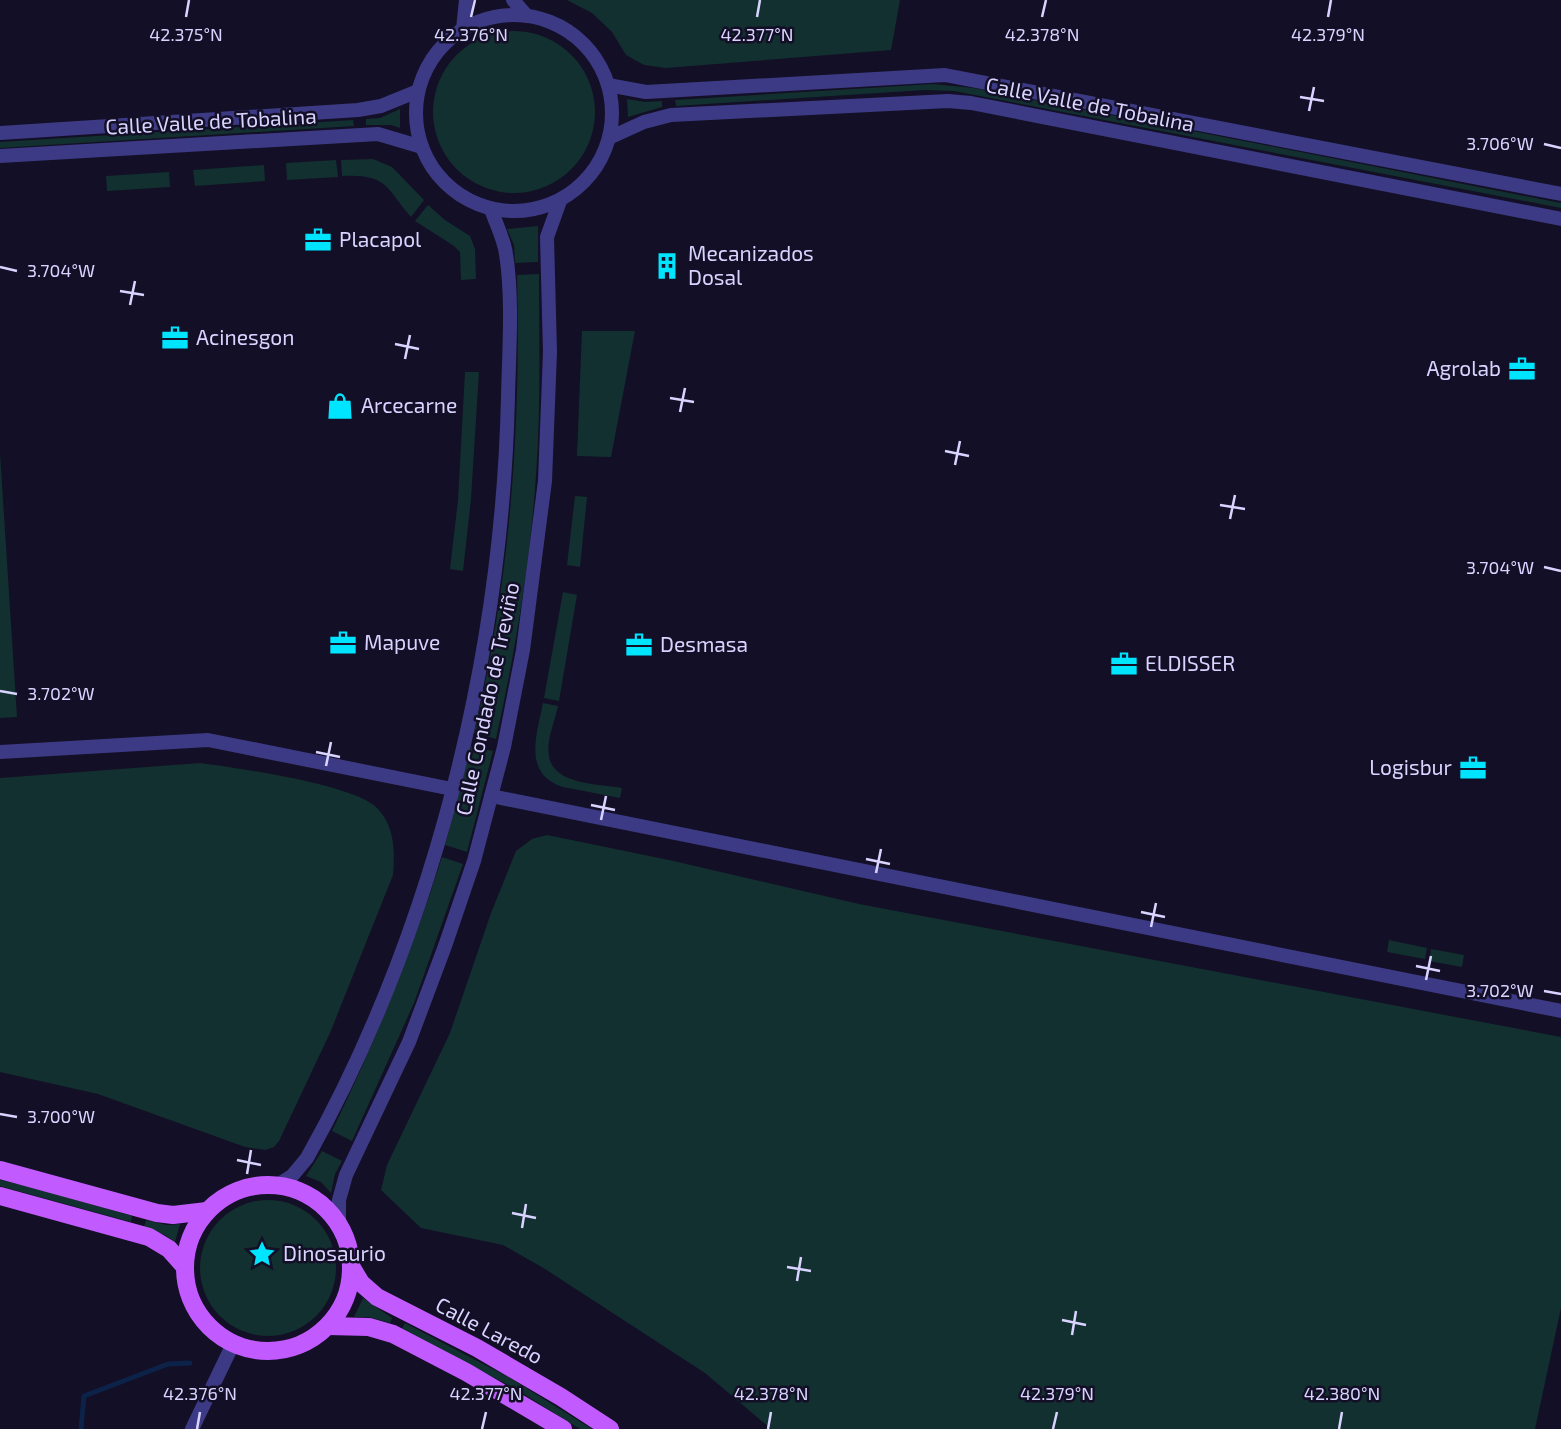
<svg xmlns="http://www.w3.org/2000/svg" width="1561" height="1429" font-family="'Exo 2',sans-serif">
  <rect width="100%" height="100%" fill="#130f26"/>
  <!-- green -->
  <g fill="#12302f">
    <path d="M567 0H900L891 50 666 68 644 65 626 55 612 32 592 13Z"/>
    <circle cx="514" cy="112" r="81"/>
    <path d="M933 84 973 88 1561 203V208L954 91 925 90 676 106 675 100Z"/>
    <path d="M627 99 645 102 662 101V107L628 117Z"/>
    <path d="M400 109V128L391 125H366V119L380 118Z"/>
    <path d="M353 120 354 126 0 148V142Z"/>
    <path d="M373 159 392 167 424 200 411 217C385 187 388 174 342 176L341 160Z"/>
    <path d="M336 160 338 177 287 180 286 163Z"/>
    <path d="M264 165 265 181 195 186 193 170Z"/>
    <path d="M169 172 170 187 107 191 106 176Z"/>
    <path d="M428 205 445 220 470 236 475 249 476 279 461 280 460 252 454 246 415 221Z"/>
    <path d="M538 226V262L515 263 514 245 507 229Z"/>
    <path d="M539 274C539 341 541 409 536 476 530 565 515 652 496 739L474 733C510 583 521 429 517 275Z"/>
    <path d="M582 331H635L611 457 577 456Z"/>
    <path d="M465 372H479L471 499 463 571 450 569 458 500Z"/>
    <path d="M0 453 17 717 0 718Z"/>
    <path d="M575 496 587 497 580 567 567 565Z"/>
    <path d="M563 592 577 595 559 701 544 698Z"/>
    <path d="M543 703 558 706C555 721 546 741 549 756 553 785 600 784 622 788L620 798 563 787C522 774 537 734 543 703Z"/>
    <path d="M471 746 493 751 467 852 445 845Z"/>
    <path d="M200 763C236 768 353 784 377 808 395 826 395 852 393 875L330 1033 279 1141 274 1147 265 1150 245 1147 98 1094 0 1072V778Z"/>
    <path d="M547 835 669 860 859 904 1561 1037V1308L1535 1429H771L705 1373 545 1269 503 1245 421 1228 381 1190 387 1165 450 1033 491 913 516 851 532 839Z"/>
    <path d="M442 857 463 864 414 1003 352 1141 332 1131C375 1042 412 952 442 857Z"/>
    <path d="M1389 940 1427 948 1425 959 1387 952Z"/>
    <path d="M1431 949 1464 955 1462 967 1429 961Z"/>
    <path d="M322 1151 342 1161 335 1174 331 1193 321 1182 306 1176Z"/>
    <path d="M0 1180 35 1188 132 1216 131 1222 0 1186Z"/>
    <circle cx="268" cy="1268" r="68"/>
    <path d="M146 1220 167 1225 180 1224 175 1242 165 1235 144 1227Z"/>
    <path d="M363 1298 392 1318 390 1323 369 1317H354Z"/>
    <path d="M405 1323 510 1378 592 1429H580L514 1388 402 1329Z"/>
  </g>
  <g fill="none" stroke-linecap="round" stroke-linejoin="round">
    <!-- stream -->
    <path stroke="#0c2248" stroke-width="5" d="M81 1429 84 1396 168 1364 190 1363"/>
    <!-- minor -->
    <g stroke="#3d3a85" stroke-width="14">
      <path d="M513 0 527 16"/>
      <circle cx="514" cy="113" r="98"/>
      <path d="M463 29 466 0"/>
      <path d="M608 85 646 92 945 75 1561 194"/>
      <path d="M0 133 358 110 381 106 418 91"/>
      <path d="M609 138 644 122 671 115 948 101 971 103 1561 219"/>
      <path d="M0 156 378 134 422 147"/>
      <path d="M0 752 208 740 452 789"/>
      <path d="M491 796 1561 1011"/>
      <path d="M278 1185 292 1176 307 1158C434 931 502 656 508 397 509 352 513 298 506 254 504 239 496 224 491 209"/>
      <path d="M339 1224V1200L346 1175 409 1042 445 946 474 861 504 747 523 650 545 481 550 352 547 237 560 201"/>
      <path d="M192 1429 233 1344"/>
    </g>
    <!-- primary -->
    <g stroke="#c25bff" stroke-width="18">
      <path d="M0 1170 157 1213 173 1215 207 1211"/>
      <circle cx="268" cy="1268" r="83"/>
      <path d="M0 1196 149 1237 169 1249 185 1267"/>
      <path d="M352 1268 361 1283 377 1297 477 1348 561 1397 610 1429"/>
      <path d="M328 1326 369 1327 393 1334 466 1372 563 1429"/>
    </g>
  </g>
  <!-- ticks -->
  <path fill="none" stroke="#d9d4ff" stroke-width="2.5" d="M186 17 189 0M471 17 475 0M757 17 760 0M1042 17 1046 0M1328 17 1331 0M1300 97 1324 101M1309 111 1314 87M1544 144 1561 148M0 267 17 271M120 291 144 295M130 305 135 281M395 344 419 349M405 359 410 335M670 398 694 402M680 412 685 388M945 451 969 456M955 465 960 441M1220 505 1245 509M1230 519 1235 495M1544 567 1561 571M0 691 17 694M316 752 340 757M326 766 331 742M591 805 615 810M601 820 606 796M866 859 890 864M876 873 881 849M1141 912 1165 917M1151 927 1156 903M1416 966 1440 971M1426 980 1431 956M1544 991 1561 994M0 1114 17 1117M237 1160 261 1165M247 1174 251 1150M512 1213 536 1218M522 1228 526 1204M787 1267 811 1271M797 1281 801 1257M1062 1320 1086 1325M1072 1335 1076 1311M197 1429 200 1412M482 1429 486 1412M768 1429 771 1412M1053 1429 1057 1412M1339 1429 1342 1412"/>
  <!-- icons -->
  <defs>
    <symbol id="office-bare" viewBox="-9 -9 18 18"><path d="M-6-3h4V-5.5h4V-3h4V5H-6ZM-1-4.5V-3h2v-1.5ZM-6 0V1H6V0Z" fill="#00e5ff" stroke="#130f26" stroke-width="2.5" paint-order="stroke"/></symbol>
    <symbol id="building-bare" viewBox="-9 -9 18 18"><path d="M-4-6H4V6H1V3H-1V6H-4ZM-2.5-4.3h1.7v1.8h-1.7ZM.8-4.3h1.7v1.8H.8ZM-2.5-1h1.7V.8h-1.7ZM.8-1h1.7V.8H.8Z" fill="#00e5ff" stroke="#130f26" stroke-width="2.5" paint-order="stroke"/></symbol>
    <symbol id="shop-bare" viewBox="-9 -9 18 18"><path d="M-5-2.5h2.3a2.7 3.5 0 0 1 5.4 0H5L5.5 6h-11ZM-1.5-2.5h3a1.5 2.3 0 0 0-3 0Z" fill="#00e5ff" stroke="#130f26" stroke-width="2.5" paint-order="stroke"/></symbol>
    <symbol id="sight-bare" viewBox="-9 -9 18 18"><path d="M0-6L1.8-2.2L6-1.7L2.9 1.2L3.7 5.4L0 3.3L-3.7 5.4L-2.9 1.2L-6-1.7L-1.8-2.2Z" fill="#00e5ff" stroke="#130f26" stroke-width="2.5" paint-order="stroke"/></symbol>
  </defs>
  <g fill-rule="evenodd">
    <use href="#office-bare" x="299" y="221" width="38" height="38"/>
    <use href="#building-bare" x="648" y="247" width="38" height="38"/>
    <use href="#office-bare" x="156" y="319" width="38" height="38"/>
    <use href="#office-bare" x="1503" y="350" width="38" height="38"/>
    <use href="#shop-bare" x="321" y="387" width="38" height="38"/>
    <use href="#office-bare" x="324" y="624" width="38" height="38"/>
    <use href="#office-bare" x="620" y="626" width="38" height="38"/>
    <use href="#office-bare" x="1105" y="645" width="38" height="38"/>
    <use href="#office-bare" x="1454" y="749" width="38" height="38"/>
    <use href="#sight-bare" x="243" y="1235" width="38" height="38"/>
  </g>
  <g text-anchor="middle" stroke-width="5" stroke-linejoin="round" paint-order="stroke">
    <!-- street labels -->
    <g font-size="21" fill="#d9d4ff" stroke="#130f26">
      <text transform="translate(1090 105) rotate(11)" y="7">Calle Valle de Tobalina</text>
      <text transform="translate(211 122) rotate(-3)" y="7">Calle Valle de Tobalina</text>
      <text transform="translate(488 699) rotate(-78)" y="7">Calle Condado de Treviño</text>
      <text transform="translate(489 1331) rotate(28)" y="7">Calle Laredo</text>
    </g>
    <!-- poi labels -->
    <g font-size="21" fill="#d9d4ff" stroke="#130f26" text-anchor="start">
      <text x="339" y="247">Placapol</text>
      <text x="688" y="261">Mecanizados<tspan x="688" dy="24">Dosal</tspan></text>
      <text x="196" y="345">Acinesgon</text>
      <text x="1501" y="376" text-anchor="end">Agrolab</text>
      <text x="361" y="413">Arcecarne</text>
      <text x="364" y="650">Mapuve</text>
      <text x="660" y="652">Desmasa</text>
      <text x="1145" y="671">ELDISSER</text>
      <text x="1452" y="775" text-anchor="end">Logisbur</text>
      <text x="283" y="1261">Dinosaurio</text>
    </g>
  </g>
  <g font-size="18" text-anchor="middle" fill="#d9d4ff" stroke="#130f26" stroke-width="5" stroke-linejoin="round" paint-order="stroke">
    <text x="471" y="41">42.376°N</text>
    <text x="757" y="41">42.377°N</text>
    <text x="1042" y="41">42.378°N</text>
    <text x="1328" y="41">42.379°N</text>
    <text x="186" y="41">42.375°N</text>
    <text x="1500" y="150">3.706°W</text>
    <text x="61" y="277">3.704°W</text>
    <text x="1500" y="574">3.704°W</text>
    <text x="61" y="700">3.702°W</text>
    <text x="1500" y="997">3.702°W</text>
    <text x="61" y="1123">3.700°W</text>
    <text x="200" y="1400">42.376°N</text>
    <text x="486" y="1400">42.377°N</text>
    <text x="771" y="1400">42.378°N</text>
    <text x="1057" y="1400">42.379°N</text>
    <text x="1342" y="1400">42.380°N</text>
  </g>
</svg>
